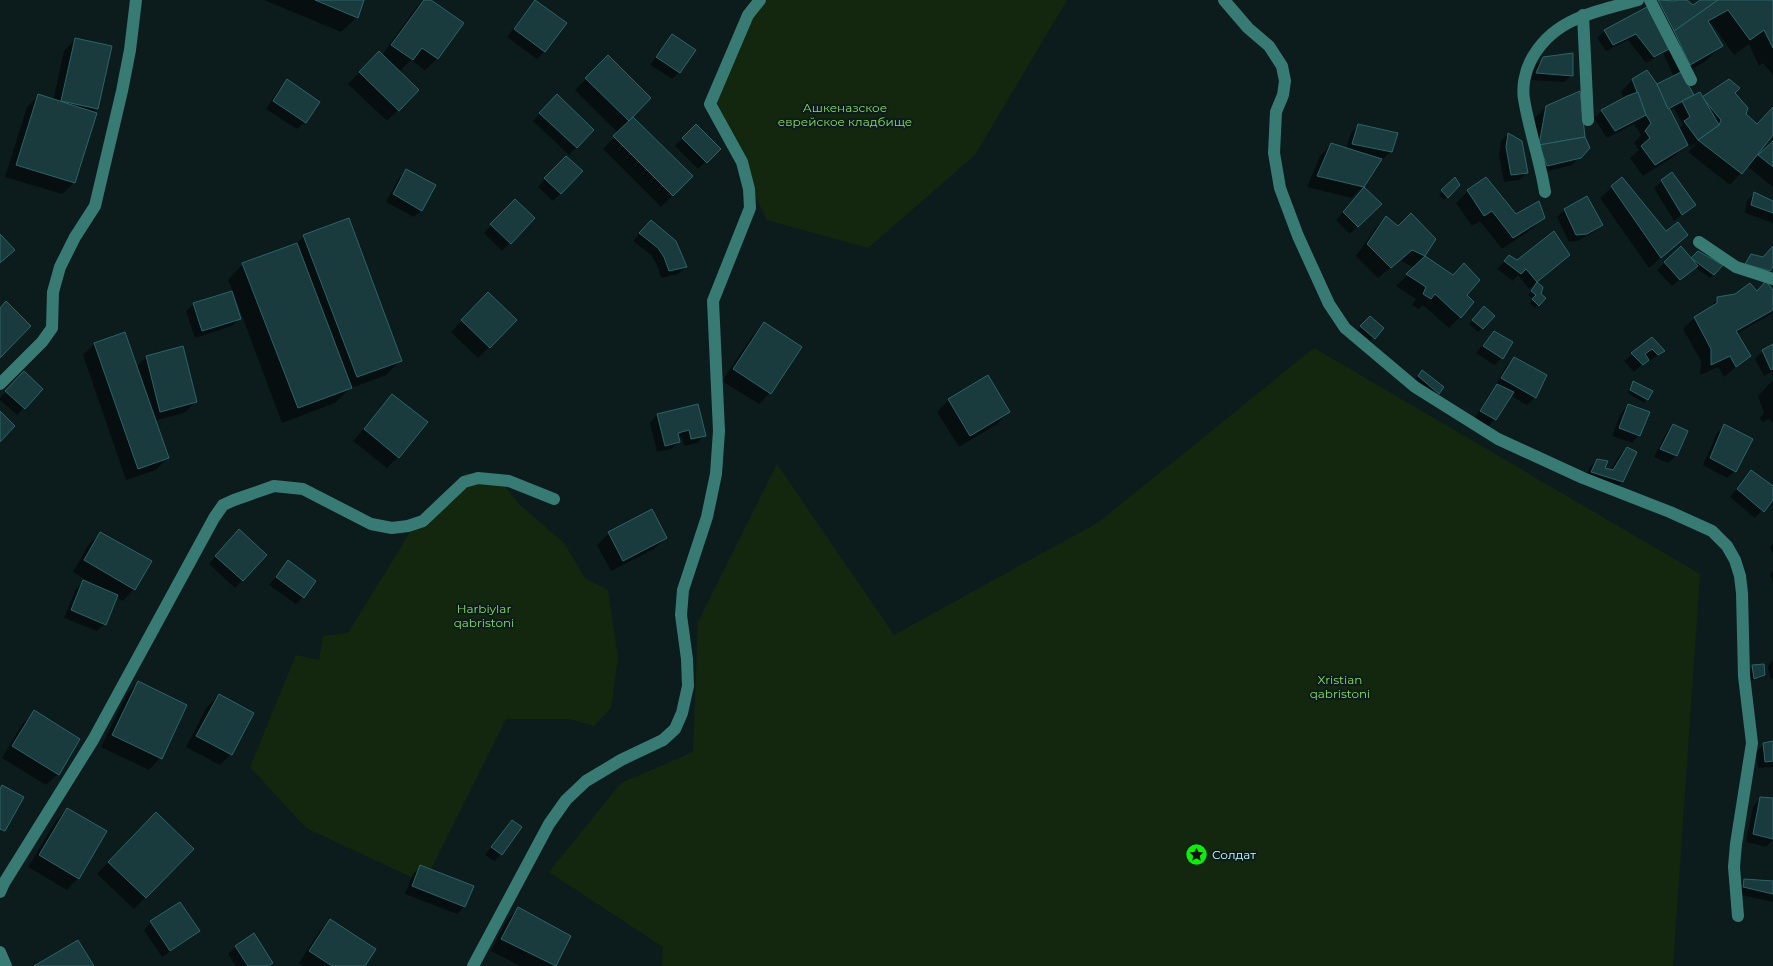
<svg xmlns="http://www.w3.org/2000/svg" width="1773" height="966" font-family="Montserrat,sans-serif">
  <rect width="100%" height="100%" fill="#0c1c1d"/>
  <!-- green -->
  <g fill="#13270f">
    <path d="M767 0H1067L975 155 868 248 767 220 711 106 743 23Z"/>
    <path d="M1314 348 1700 574 1673 966H662L663 947 549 872 621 783 693 752 698 622 777 464 894 635 1099 522Z"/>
    <path d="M465 473 497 477 519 504 564 543 585 578 608 590 618 657 611 708 594 726 569 719H506L424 883 306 828 250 767 296 655 319 660 323 636 348 633 422 513Z"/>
  </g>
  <!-- shadow -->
  <g fill="#0007" fill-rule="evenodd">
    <path d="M264 0H363L357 17 341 32Z"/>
    <path d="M425 0H429L462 24 437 59 425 70 411 60 399 72 418 90 387 121 348 84 379 53 382 55 415 9Z"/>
    <path d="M1656 0 1675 3 1677 0H1685L1693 7 1703 0H1773V75L1763 63 1759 66 1749 44 1734 55 1712 24 1709 26 1722 45 1706 61 1682 75 1693 96 1702 99 1733 94 1744 115 1756 126 1773 107V134L1755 157 1756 158 1773 143V187L1747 166 1730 185 1688 152 1695 145 1694 144 1690 147 1688 144 1675 156 1643 176 1630 158 1639 150 1634 143 1641 135 1634 124 1607 138 1594 118 1602 111 1624 99 1621 92 1632 80 1647 72 1656 85 1674 77 1663 53 1646 63 1628 40 1606 51 1597 38 1605 31 1646 8ZM1674 108 1683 125 1678 129 1669 111Z"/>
    <path d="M535 2 565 23 544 52 537 59 507 37 528 9Z"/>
    <path d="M672 35 679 72 672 79 650 65 665 43Z"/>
    <path d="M75 39 97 108 92 113 95 114 74 183 62 194 5 177 27 107 38 96 53 101 64 51Z"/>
    <path d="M608 57 631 117 691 176 661 207 603 149 618 133 575 90Z"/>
    <path d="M1543 58 1572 75 1564 82 1529 80 1536 66Z"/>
    <path d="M287 81 305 122 297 129 266 109 280 88Z"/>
    <path d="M557 96 593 130 569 155 533 121Z"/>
    <path d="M1546 107 1588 148 1572 165 1540 173 1533 155 1529 156 1535 118Z"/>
    <path d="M696 125 719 149 698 169 675 146Z"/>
    <path d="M1358 126 1391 151 1383 159 1381 158 1363 187 1380 204 1350 234 1336 220 1361 191 1359 190 1352 198 1307 187 1320 156 1332 144 1346 149 1351 133Z"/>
    <path d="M1508 134 1526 173 1519 180 1504 182 1499 155 1501 141Z"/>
    <path d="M566 157 581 171 553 201 538 187Z"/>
    <path d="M407 170 421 210 414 217 386 202 399 178Z"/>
    <path d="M1455 179 1459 185 1444 200 1439 195Z"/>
    <path d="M1485 179 1516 216 1543 217 1532 229 1502 249 1480 221 1472 226 1456 203 1468 191Z"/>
    <path d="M1662 181 1694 205 1674 221 1654 188Z"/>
    <path d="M1612 187 1666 232 1686 235 1649 268 1600 198Z"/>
    <path d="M1754 194 1772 202 1773 199V223L1745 213 1747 201Z"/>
    <path d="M515 200 534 218 502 251 484 233Z"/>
    <path d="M1564 210 1602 225 1594 232 1578 241 1569 242 1557 217Z"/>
    <path d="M1386 218 1398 228 1434 239 1422 259 1452 276 1465 295 1460 317 1449 328 1423 305 1419 309 1412 305 1416 299 1396 286 1415 268 1400 260 1378 278 1356 256 1375 229Z"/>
    <path d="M643 229 686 267 678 274 661 278 657 265 651 255 633 241Z"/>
    <path d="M304 236 401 360 386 375 349 389 335 403 282 423 235 297 233 298 239 319 232 326 195 338 186 311 194 304 233 292 228 280 243 264 296 244Z"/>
    <path d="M1681 248 1691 260 1698 252 1714 274 1710 278 1695 267 1672 286 1657 270Z"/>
    <path d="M1569 255 1536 283 1542 288 1539 294 1544 298 1535 308 1530 303 1533 299 1528 295 1536 284 1529 289 1518 275 1513 281 1497 269 1509 257 1518 262Z"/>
    <path d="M1757 292H1773V313L1736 334 1749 356 1724 377 1718 367 1700 375 1701 361 1683 329 1694 318 1706 311 1718 298Z"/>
    <path d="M488 294 515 320 478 358 451 332Z"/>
    <path d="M1484 308 1493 316 1478 332 1469 324Z"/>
    <path d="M1370 317 1382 328 1370 341 1358 330Z"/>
    <path d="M764 323 770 393 759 404 722 381 753 335Z"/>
    <path d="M1494 332 1502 358 1494 365 1476 353Z"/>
    <path d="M1652 339 1663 351 1650 361 1648 359 1634 372 1624 361Z"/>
    <path d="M94 344 136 367 146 357 182 348 196 402 184 413 154 421 167 458 156 470 126 480 83 355Z"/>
    <path d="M1773 346V371L1764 376 1755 359 1763 351Z"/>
    <path d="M1514 359 1545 376 1535 397 1527 405 1510 395 1495 419 1487 427 1474 419 1490 393 1496 386H1495L1506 366Z"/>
    <path d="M24 373 42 389 17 415 0 400V398Z"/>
    <path d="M1419 375 1442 387 1435 397 1415 380Z"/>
    <path d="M987 377 1008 412 997 424 959 447 937 412 949 400Z"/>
    <path d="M1773 380V423L1769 419 1762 422 1760 418 1764 413 1758 396Z"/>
    <path d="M1634 382 1647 399 1644 403 1628 393 1630 386Z"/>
    <path d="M393 396 398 457 387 468 353 441Z"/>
    <path d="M1628 405 1639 435 1632 443 1612 436 1621 413Z"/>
    <path d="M657 415 705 435 697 443 684 446 682 437 678 438 679 442 671 449 657 452 650 423Z"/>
    <path d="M1673 425 1687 432 1676 456 1668 463 1654 457 1666 433Z"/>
    <path d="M1724 426 1735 471 1727 478 1703 465 1717 433Z"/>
    <path d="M1627 448 1622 482 1615 489 1584 480 1590 467 1597 460 1604 469 1610 471 1619 456Z"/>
    <path d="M1751 472 1773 487V498L1755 518 1730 497Z"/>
    <path d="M101 533 150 562 134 589 123 601 116 597 105 624 97 631 64 618 76 589 83 582 96 587V586L73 572 89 544Z"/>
    <path d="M609 533 666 537 654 549 611 571 597 545Z"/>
    <path d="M232 538 242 580 235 588 209 564Z"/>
    <path d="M1773 544V555L1770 547Z"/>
    <path d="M288 562 303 597 296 604 269 585Z"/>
    <path d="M1773 571V584L1770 574Z"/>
    <path d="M1773 660V679H1770L1768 666Z"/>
    <path d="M1753 666 1764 675 1761 678 1751 681 1750 670Z"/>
    <path d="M138 683 160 758 149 770 101 747 127 694Z"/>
    <path d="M219 695 231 754 220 765 186 747 207 707Z"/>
    <path d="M35 712 58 774 46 785 2 758 23 723Z"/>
    <path d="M1773 742V767L1758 768 1756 752 1764 744Z"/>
    <path d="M1761 798 1773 799V840L1766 847 1746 842 1753 806Z"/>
    <path d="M67 809 78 878 67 890 28 867 56 821Z"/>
    <path d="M512 821 501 854 494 861 485 855Z"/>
    <path d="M144 825 192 849 134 909 97 874Z"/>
    <path d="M421 866 472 886 464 907 457 914 405 894 413 874Z"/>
    <path d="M1745 880 1773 883V902L1736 894 1737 887Z"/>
    <path d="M518 909 570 936 554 966H520L491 951 507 920Z"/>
    <path d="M330 921 363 966H303L299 963 319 932Z"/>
    <path d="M151 922 198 931 191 938 162 957 144 930Z"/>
    <path d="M235 947 272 963 268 966H236L228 954Z"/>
  </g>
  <!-- building -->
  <g fill="#193b3d" stroke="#2b6469">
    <path d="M315 0H364L358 18Z"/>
    <path d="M424 0H431L464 23 438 59 422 48 413 60 391 45Z"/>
    <path d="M535 0 567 23 545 52 514 29Z"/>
    <path d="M1658 0 1675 1 1676 0H1687L1693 5 1700 0H1718L1674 31Z"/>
    <path d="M1718 0H1773V48L1764 30 1750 40 1728 10 1708 21 1723 46 1690 65 1674 31Z"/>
    <path d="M1647 7 1669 49 1654 57 1636 34 1613 45 1604 30Z"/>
    <path d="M672 34 696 50 680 73 656 57Z"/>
    <path d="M75 38 112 46 98 109 61 101Z"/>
    <path d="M379 51 419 90 399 111 359 72Z"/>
    <path d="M1573 53V76L1536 73 1543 57Z"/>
    <path d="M608 55 651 98 629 121 585 78Z"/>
    <path d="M1647 70 1657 84 1688 145 1655 165 1641 146 1650 138 1645 131 1651 123 1646 115 1632 79Z"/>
    <path d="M1681 72 1694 95 1668 109 1657 84Z"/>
    <path d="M287 79 320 102 306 123 273 101Z"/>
    <path d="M1729 79 1740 88 1735 93 1748 108 1746 114 1757 124 1773 107V135L1742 174 1698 140 1719 125 1721 120 1702 97Z"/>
    <path d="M1580 91 1585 137 1539 145 1546 106Z"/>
    <path d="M1638 92 1646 115 1615 131 1601 110 1627 96Z"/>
    <path d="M1700 92 1719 125 1698 140 1684 121 1690 117 1682 101Z"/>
    <path d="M38 94 97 113 75 183 16 165Z"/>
    <path d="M557 94 594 130 577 148 539 113Z"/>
    <path d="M633 117 693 176 673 196 613 136Z"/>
    <path d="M696 124 721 149 707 163 682 138Z"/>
    <path d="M1358 124 1398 133 1392 152 1352 144Z"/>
    <path d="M1508 133 1522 141 1528 173 1511 175 1506 147Z"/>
    <path d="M1585 137 1590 148 1581 158 1547 166 1539 145Z"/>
    <path d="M1773 141V167L1758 155Z"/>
    <path d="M1331 143 1382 159 1364 187 1317 176Z"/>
    <path d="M566 156 583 171 561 194 544 178Z"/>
    <path d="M406 169 436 185 422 211 393 194Z"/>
    <path d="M1672 172 1696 205 1682 215 1661 180Z"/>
    <path d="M1455 177 1460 185 1448 198 1441 190Z"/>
    <path d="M1486 177 1516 214 1539 201 1545 218 1513 238 1492 211 1484 216 1467 190Z"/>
    <path d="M1622 177 1666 231 1678 222 1688 235 1661 258 1611 186Z"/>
    <path d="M1364 187 1382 204 1358 227 1343 212Z"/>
    <path d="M1754 192 1773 201V213L1751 205Z"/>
    <path d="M1587 196 1603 225 1587 234 1576 235 1564 209Z"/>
    <path d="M515 199 535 218 511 244 490 224Z"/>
    <path d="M1411 213 1436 239 1425 256 1412 250 1391 268 1367 244 1386 216 1398 226Z"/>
    <path d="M349 218 402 361 357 377 303 235Z"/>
    <path d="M651 220 676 241 687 267 669 271 664 257 658 248 639 233Z"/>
    <path d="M1554 231 1570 255 1537 282 1526 269 1521 274 1504 261 1509 255 1517 260Z"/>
    <path d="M0 234 15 250 0 263Z"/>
    <path d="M297 243 352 388 298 408 242 263Z"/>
    <path d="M1681 246 1698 266 1680 280 1664 262Z"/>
    <path d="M1773 246V267L1770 271 1745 264 1751 254 1763 257Z"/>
    <path d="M1698 251 1723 265 1714 275 1691 258Z"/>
    <path d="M1425 256 1453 275 1464 263 1480 280 1467 295 1474 302 1461 318 1435 294 1431 299 1423 294 1426 287 1406 274Z"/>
    <path d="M1766 281 1773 290V310L1736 331 1751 356 1736 367 1730 356 1711 365V349L1694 317 1717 303V297L1735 294 1750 283 1757 291Z"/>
    <path d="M1537 282 1543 287 1541 294 1546 298 1539 306 1532 299 1536 295 1531 291Z"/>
    <path d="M232 291 241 319 202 331 193 303Z"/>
    <path d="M488 292 517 320 490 348 461 320Z"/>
    <path d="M6 301 31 326 0 358V308Z"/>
    <path d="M1484 306 1495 316 1483 329 1472 320Z"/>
    <path d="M1370 316 1384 328 1375 339 1360 326Z"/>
    <path d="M764 322 802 347 771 394 733 369Z"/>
    <path d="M1494 331 1513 342 1503 359 1483 346Z"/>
    <path d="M125 332 169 458 138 469 94 343Z"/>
    <path d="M1652 337 1665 351 1658 355 1652 349 1645 354 1649 360 1643 365 1631 353Z"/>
    <path d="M1773 344V369L1771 370 1762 350Z"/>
    <path d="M183 346 197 402 160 412 146 356Z"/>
    <path d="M1514 357 1547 375 1536 398 1501 378Z"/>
    <path d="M1422 370 1444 387 1439 394 1418 376Z"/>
    <path d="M24 371 43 389 25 409 5 391Z"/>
    <path d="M988 375 1010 412 970 436 948 399Z"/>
    <path d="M1633 381 1653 391 1648 400 1630 390Z"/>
    <path d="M1497 384 1514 392 1496 420 1480 411Z"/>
    <path d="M392 394 428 422 399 458 364 429Z"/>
    <path d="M698 404 706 436 691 439 689 430 678 433 680 442 665 446 657 414Z"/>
    <path d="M1628 404 1650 412 1640 436 1619 428Z"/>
    <path d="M0 411 15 426 0 442Z"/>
    <path d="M1673 424 1688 431 1677 456 1660 449Z"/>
    <path d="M1724 424 1753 439 1736 472 1710 458Z"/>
    <path d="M1627 447 1637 452 1623 482 1591 472 1597 459 1608 461 1605 468 1613 470Z"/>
    <path d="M1751 470 1773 486V500L1764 512 1737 489Z"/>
    <path d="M652 509 667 538 623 561 608 532Z"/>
    <path d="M239 529 267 555 243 581 215 556Z"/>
    <path d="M100 532 152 561 135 590 84 560Z"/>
    <path d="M288 560 316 581 304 598 276 577Z"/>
    <path d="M83 580 118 595 106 625 71 610Z"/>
    <path d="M1764 664 1765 675 1754 679 1752 665Z"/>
    <path d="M138 681 187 705 162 759 112 735Z"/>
    <path d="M219 694 254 713 232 755 196 736Z"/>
    <path d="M34 710 80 739 59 775 12 746Z"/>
    <path d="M1773 741V761L1765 762 1763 743Z"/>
    <path d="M2 785 24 797 5 831 0 829V789Z"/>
    <path d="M1760 797 1773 798V839L1753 834Z"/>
    <path d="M67 808 107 831 79 879 39 855Z"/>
    <path d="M156 812 194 849 146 898 108 862Z"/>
    <path d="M512 820 522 827 502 855 491 847Z"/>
    <path d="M420 865 474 886 465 907 412 886Z"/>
    <path d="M1744 879 1773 881V894L1743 887Z"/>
    <path d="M180 902 200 931 170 951 150 921Z"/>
    <path d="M518 907 571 936 556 966 501 939Z"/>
    <path d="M330 919 376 949 365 966H332L309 951Z"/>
    <path d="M254 933 273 963 268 966H248L235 946Z"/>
    <path d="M78 940 94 966H34Z"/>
  </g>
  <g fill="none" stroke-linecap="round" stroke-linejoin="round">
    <!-- minor -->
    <g stroke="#387b75" stroke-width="12">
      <path d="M1224 0 1248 28 1269 46 1282 66 1285 81 1283 95 1276 112 1274 153 1280 188 1298 236 1329 304 1345 328 1415 387 1498 439 1583 478 1670 512 1712 531 1727 546 1735 560 1740 576 1742 593 1744 676 1752 743 1736 844 1734 867 1738 916"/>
      <path d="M1650 0 1691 80"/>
      <path d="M1583 15 1588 120"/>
      <path d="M1545 192C1540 160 1529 130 1524 99 1522 87 1525 72 1530 62 1552 18 1595 12 1638 0"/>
      <path d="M1699 242 1736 267 1773 279"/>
      <path d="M0 384 42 342 52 328 53 292 60 267 75 237 95 206 122 91 130 50 136 0"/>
      <path d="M0 892 4 883 93 740 214 518 223 505 234 500 274 486 303 489 371 524 392 528 408 526 423 521 464 482 478 478 509 481 554 499"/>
      <path d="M0 952 6 966"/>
      <path d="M473 966 549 824 566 800 586 781 621 760 663 740 675 729 682 713 688 686 687 659 681 615 683 590 707 517 716 474 719 431 713 301 750 208 749 189 742 162 710 104 748 15 760 0"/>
    </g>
  </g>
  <!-- icons -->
  <defs>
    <symbol id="sight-disc" viewBox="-11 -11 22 22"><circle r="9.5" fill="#0bee05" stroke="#0c1c1d"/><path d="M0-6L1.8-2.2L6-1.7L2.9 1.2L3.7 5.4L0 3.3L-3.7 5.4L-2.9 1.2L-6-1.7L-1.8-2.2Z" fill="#111"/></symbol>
  </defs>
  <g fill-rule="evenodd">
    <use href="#sight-disc" x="1184" y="842" width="25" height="25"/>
  </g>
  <g text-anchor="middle" stroke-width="4" stroke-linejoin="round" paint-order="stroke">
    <!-- park labels -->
    <g font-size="12" fill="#89db58" stroke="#0c1c1d">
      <text x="845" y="112">Ашкеназское<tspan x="845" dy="14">еврейское кладбище</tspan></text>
      <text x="484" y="613">Harbiylar<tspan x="484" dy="14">qabristoni</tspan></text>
      <text x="1340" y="684">Xristian<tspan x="1340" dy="14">qabristoni</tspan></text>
    </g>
    <!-- poi labels -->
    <g font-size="12" fill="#c9fefd" stroke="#0c1c1d" text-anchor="start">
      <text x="1212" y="859">Солдат</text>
    </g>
  </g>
</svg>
